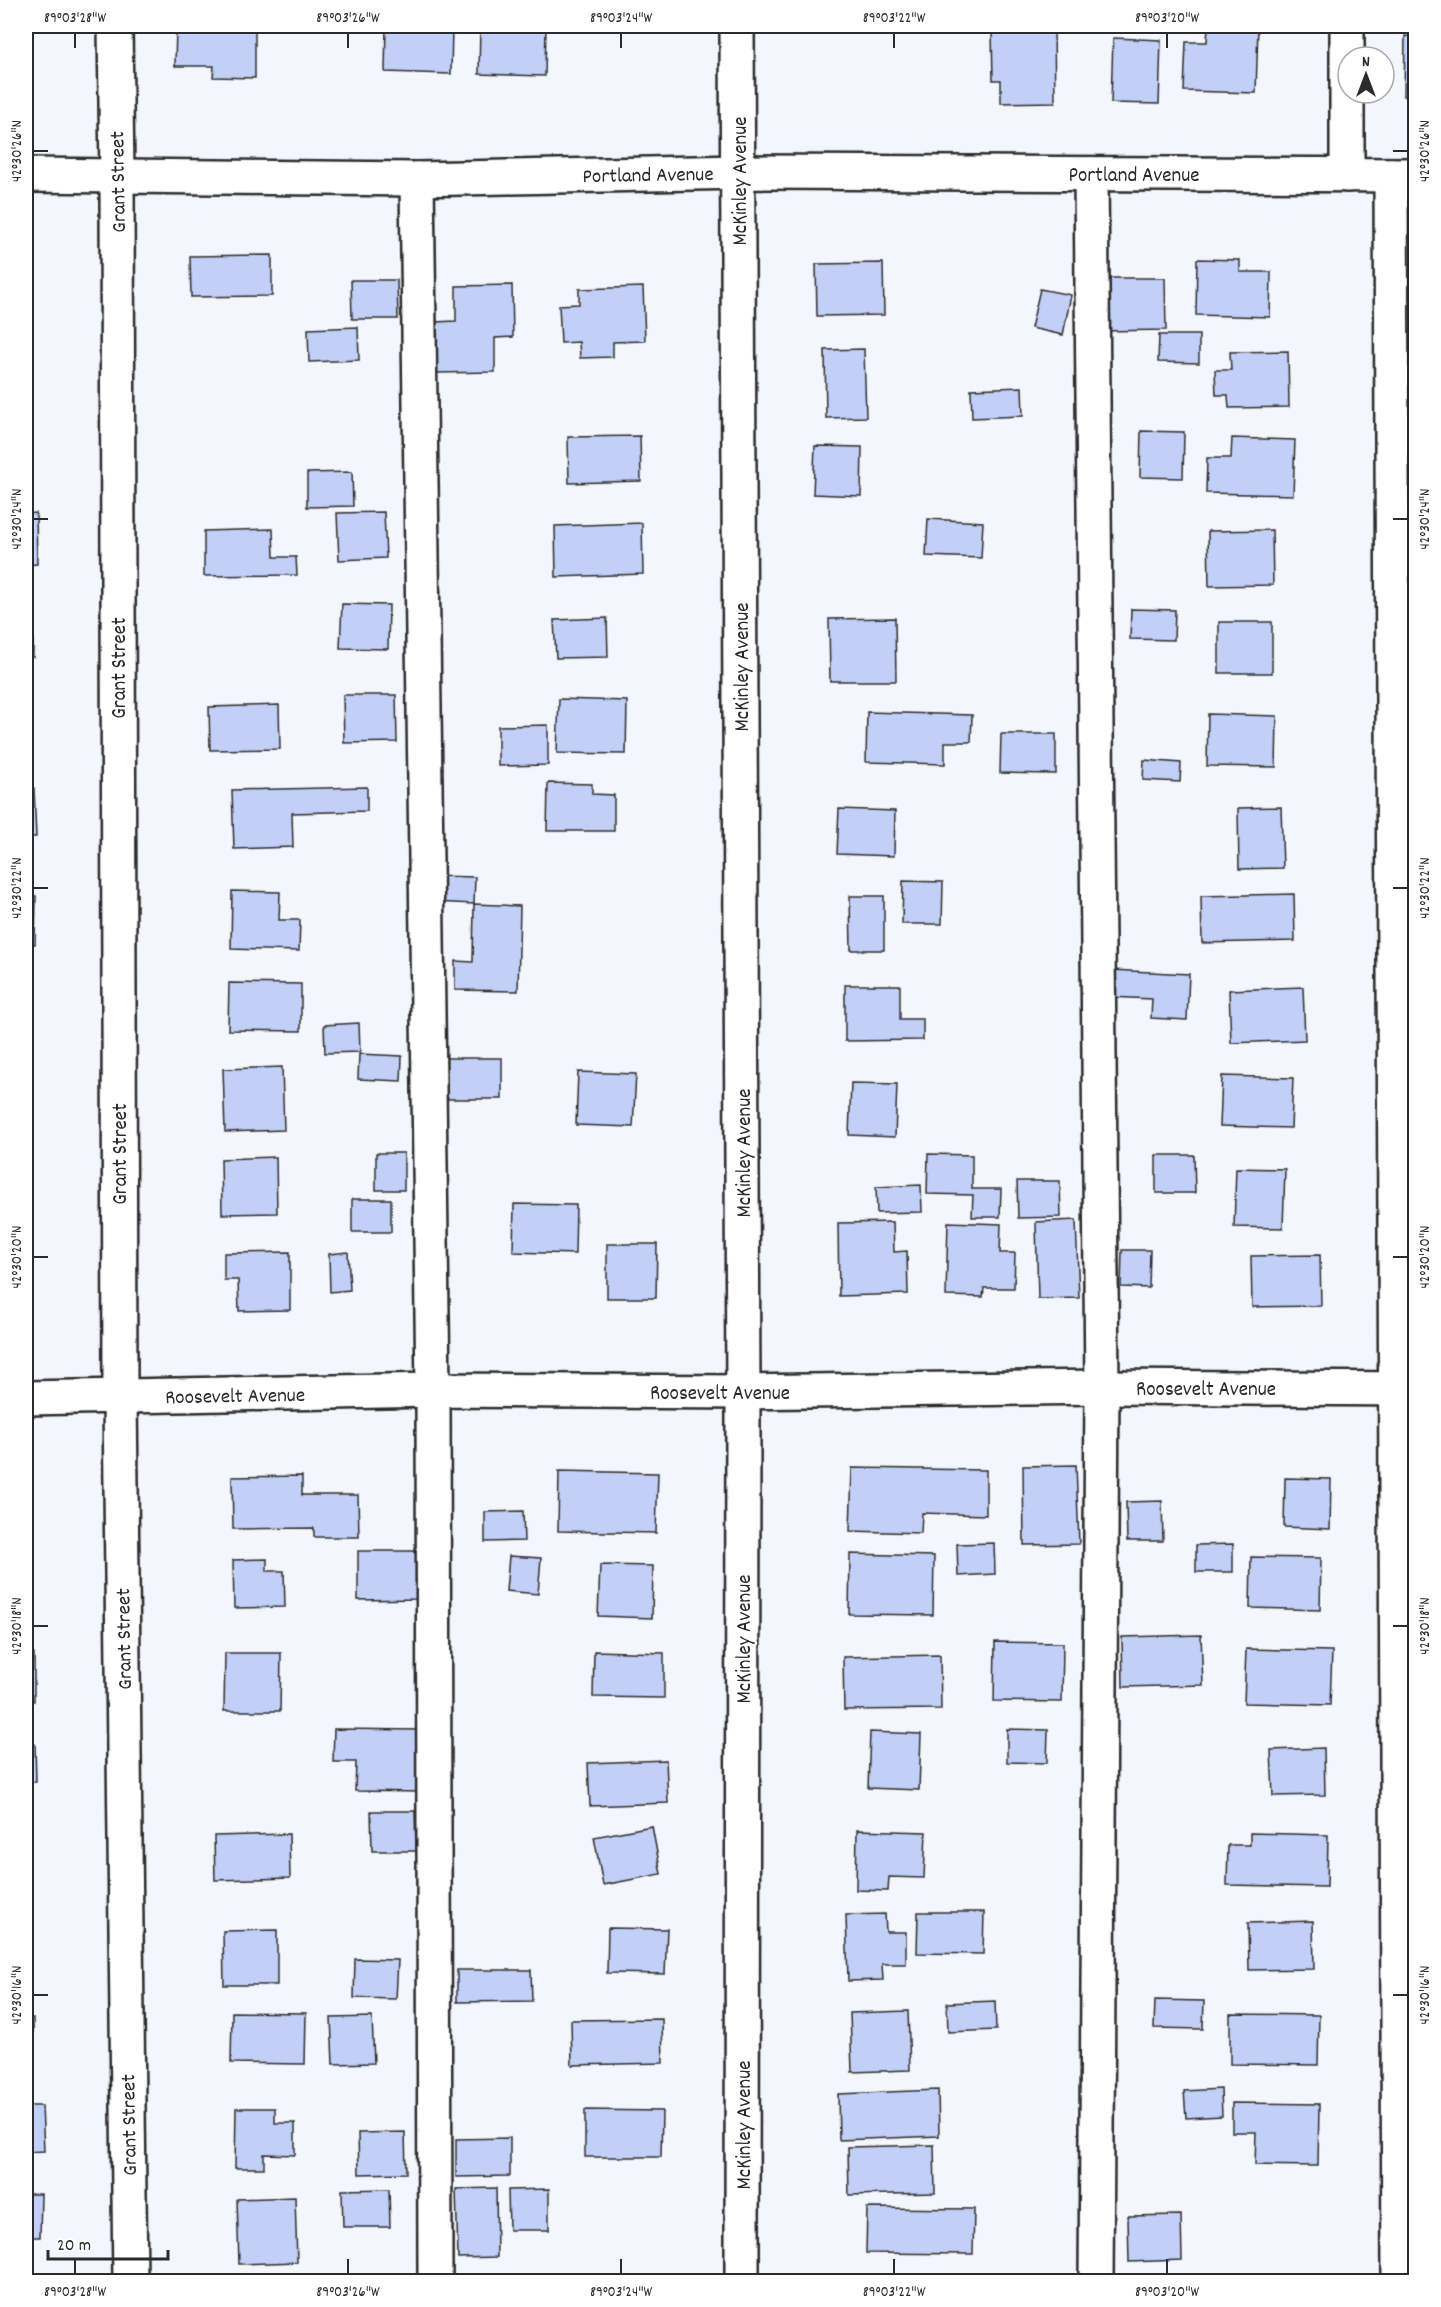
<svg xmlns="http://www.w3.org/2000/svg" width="1441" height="2307" font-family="Dekko,sans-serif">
  <rect width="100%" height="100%" fill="#f3f6fd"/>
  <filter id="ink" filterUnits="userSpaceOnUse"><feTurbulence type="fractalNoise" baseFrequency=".0167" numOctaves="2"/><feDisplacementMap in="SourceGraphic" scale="12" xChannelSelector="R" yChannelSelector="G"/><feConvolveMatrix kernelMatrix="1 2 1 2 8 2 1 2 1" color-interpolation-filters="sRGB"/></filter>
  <g filter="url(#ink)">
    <!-- building -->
    <g fill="#c2d0f7" stroke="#2b2b2b" stroke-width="1.5">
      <path d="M176 26H255V78L213 77 214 66H175Z"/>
      <path d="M386 26H452L451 74 385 72Z"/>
      <path d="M480 26H546L545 76 479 74Z"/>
      <path d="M1208 26H1258L1256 93 1184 91 1186 42H1207Z"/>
      <path d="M1054 29 1055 102 1001 103V80H993L992 30Z"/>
      <path d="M1405 36 1416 37V96H1404Z"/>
      <path d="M1113 38 1161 40 1159 104 1111 103Z"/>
      <path d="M272 255V296L191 297 190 256Z"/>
      <path d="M1197 259 1240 260V272H1271L1270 317 1196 315Z"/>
      <path d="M883 263 884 315 817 316 816 264Z"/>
      <path d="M1102 278H1165L1166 330 1103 331Z"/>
      <path d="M351 280H397L398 319H352Z"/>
      <path d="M512 285 513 337 495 338V372L435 373 434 322 456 321V286Z"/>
      <path d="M643 287 645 341 613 342V357L580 358 579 342 561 343 559 305 579 304V289Z"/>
      <path d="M1040 289 1071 295 1063 335 1031 328Z"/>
      <path d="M358 327 359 360 309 362 308 329Z"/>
      <path d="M1159 335H1199V363L1158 362Z"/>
      <path d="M864 349 866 417 826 418 825 350Z"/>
      <path d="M1288 351 1289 407 1229 408 1228 395H1216L1215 370H1231L1230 352Z"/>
      <path d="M1022 387 1023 416 972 418 971 389Z"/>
      <path d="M26 429H28L29 486H26Z"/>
      <path d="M1141 431 1184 432 1183 478 1140 477Z"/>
      <path d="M640 436 641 481 569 483 568 437Z"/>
      <path d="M1232 438 1295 440 1293 495 1206 493 1207 458H1231Z"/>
      <path d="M815 446 862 447 861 496 813 494Z"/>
      <path d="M352 472 353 506 307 507V473Z"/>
      <path d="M384 512 386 558 339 560 337 513Z"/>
      <path d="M36 513 37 564 26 565V514Z"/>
      <path d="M928 519 983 522 981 558 926 556Z"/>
      <path d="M642 523 643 574 556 577 555 526Z"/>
      <path d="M273 529 274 557H296L297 575 204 576V531Z"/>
      <path d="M1272 530 1273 585 1209 586 1208 531Z"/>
      <path d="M342 604 389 605 388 649 340 648Z"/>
      <path d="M26 609 33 610V657H26Z"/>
      <path d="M1131 609 1175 610 1174 640 1130 639Z"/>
      <path d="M607 618 608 657 556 658 554 620Z"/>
      <path d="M895 618 896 681H830L829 619Z"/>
      <rect x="1219" y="622" width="53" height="51"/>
      <path d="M343 695H396L397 742 344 743Z"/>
      <path d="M559 699 627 701 626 754 557 753Z"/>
      <rect x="26" y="702" width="5" height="46"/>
      <path d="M279 705 280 749 210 750 209 707Z"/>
      <path d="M867 712 972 715 971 742H945V764L866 762Z"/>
      <path d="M1208 714 1277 716 1276 767 1207 766Z"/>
      <path d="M548 725V765L498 766V726Z"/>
      <path d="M1001 734H1056V774L1000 773Z"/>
      <path d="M1144 760 1181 763 1180 782 1143 780Z"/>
      <path d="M548 783 592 784V794L614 795V831H547Z"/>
      <path d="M367 787V811L292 813 293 847 234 849 232 790Z"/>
      <path d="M34 788 36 837H26V789Z"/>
      <path d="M1281 807 1283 868 1239 869 1238 808Z"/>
      <path d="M839 809 895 811 894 856 837 854Z"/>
      <path d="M434 876 475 877 474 904 434 902Z"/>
      <path d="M903 881 943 882 942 924H902Z"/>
      <path d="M232 891 280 892 279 920H300L299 951 231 949Z"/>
      <path d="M1294 894 1295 941 1202 943 1201 896Z"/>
      <path d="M26 896H36L35 944H26Z"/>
      <path d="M850 896H884V950H851Z"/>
      <path d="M474 904 520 906 518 991 455 990V961L473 962Z"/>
      <path d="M26 969H31L33 1023 26 1024Z"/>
      <path d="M1111 970 1189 974 1187 1020 1151 1018 1152 999 1110 997Z"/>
      <path d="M229 983 301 984V1031L228 1030Z"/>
      <path d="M845 985H900V1019H923V1040L845 1041Z"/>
      <path d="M1303 987 1305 1040 1231 1043 1229 990Z"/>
      <path d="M359 1023 360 1052 325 1053 324 1025Z"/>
      <path d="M359 1054 402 1056 401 1081 358 1079Z"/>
      <rect x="445" y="1058" width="57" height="41"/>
      <path d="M26 1066H28L27 1118H26Z"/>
      <path d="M282 1067 284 1130 225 1132 223 1069Z"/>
      <path d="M578 1072 636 1074 633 1127 576 1125Z"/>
      <path d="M1222 1076 1293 1078 1291 1128 1220 1126Z"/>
      <path d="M851 1083 897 1084 895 1137 849 1135Z"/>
      <rect x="376" y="1153" width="28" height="37"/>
      <path d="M928 1154 972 1155V1189H1001L1000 1217H972L973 1195 927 1194Z"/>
      <path d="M1156 1155H1194L1195 1193H1156Z"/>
      <path d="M276 1157 277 1213 222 1214 221 1159Z"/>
      <path d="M1236 1168 1285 1169 1283 1228 1234 1227Z"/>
      <path d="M1017 1181H1060L1061 1217 1018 1218Z"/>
      <path d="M921 1185 922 1212 877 1213 876 1187Z"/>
      <rect x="352" y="1199" width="39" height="33"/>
      <path d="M514 1204 576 1205 575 1254 513 1252Z"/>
      <path d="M1076 1220 1079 1298 1038 1299 1036 1222Z"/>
      <path d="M893 1222 894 1252 907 1251 908 1294 839 1296 838 1223Z"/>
      <path d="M948 1222 1001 1224 1000 1253H1015L1014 1288H984L983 1297 946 1296Z"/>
      <path d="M607 1244H657L656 1298H607Z"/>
      <path d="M26 1246H30L31 1297H26Z"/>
      <path d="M1122 1250H1150L1149 1288 1121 1287Z"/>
      <path d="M290 1252V1310L239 1311 238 1280H224V1253Z"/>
      <path d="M348 1252 350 1290 330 1292 329 1254Z"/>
      <path d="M1320 1255 1321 1306 1252 1307 1251 1256Z"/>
      <path d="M1076 1465 1079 1544 1024 1545 1023 1466Z"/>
      <path d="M852 1468 986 1470V1515L922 1513 921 1533 850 1531Z"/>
      <path d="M559 1471 658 1473 656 1533 558 1531Z"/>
      <path d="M302 1476V1495H358L359 1537H314V1528L233 1529 232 1477Z"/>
      <path d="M1285 1478 1331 1479 1330 1529 1284 1527Z"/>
      <path d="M1162 1501 1163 1541H1127L1126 1502Z"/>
      <path d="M523 1511 524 1541 485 1542V1512Z"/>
      <path d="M994 1543 995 1574 958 1576 957 1544Z"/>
      <path d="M1233 1544V1572H1196V1545Z"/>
      <path d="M358 1551H420V1599L358 1600Z"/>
      <path d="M850 1554 934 1556 933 1615 849 1614Z"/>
      <path d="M509 1556 541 1558 538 1594 506 1591Z"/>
      <path d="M1251 1557 1321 1558 1320 1610 1250 1608Z"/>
      <path d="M267 1559V1571H284L285 1607 234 1608 233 1560Z"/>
      <path d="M600 1565 653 1566 652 1618 598 1616Z"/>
      <path d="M1201 1635 1203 1685 1123 1687 1122 1637Z"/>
      <path d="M995 1642 1063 1643 1062 1702 994 1701Z"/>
      <path d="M1246 1649 1332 1651 1330 1705 1244 1703Z"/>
      <path d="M594 1651 664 1653V1698L593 1697Z"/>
      <path d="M225 1653H281L280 1711H224Z"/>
      <rect x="26" y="1654" width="8" height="47"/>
      <path d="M940 1655 941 1709 844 1710 843 1657Z"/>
      <path d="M334 1729 421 1730 420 1792 355 1791 356 1762H333Z"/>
      <path d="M1007 1729 1048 1730 1047 1763 1007 1762Z"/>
      <path d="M870 1732 921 1734 919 1790 868 1788Z"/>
      <path d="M35 1744 36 1782H26V1745Z"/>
      <path d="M1324 1748 1325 1795 1273 1796 1271 1750Z"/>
      <path d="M666 1760 668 1803 590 1806 588 1763Z"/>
      <path d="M371 1811H415L416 1851H372Z"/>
      <path d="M652 1826 661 1874 603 1885 594 1837Z"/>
      <path d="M857 1830 926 1832 924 1878 889 1877 888 1891 856 1890Z"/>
      <path d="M1250 1833 1328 1835 1327 1887 1227 1885 1228 1845H1250Z"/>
      <path d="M289 1834 290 1878 215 1880 214 1836Z"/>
      <path d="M918 1912H984L983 1954 917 1953Z"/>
      <path d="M885 1914 886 1932H906V1964H882L883 1980 848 1981 846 1915Z"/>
      <path d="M1313 1921 1314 1969 1249 1970 1248 1923Z"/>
      <path d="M608 1928 667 1929 665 1974 607 1973Z"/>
      <path d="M277 1930V1985H224L223 1931Z"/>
      <path d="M355 1959 398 1960 396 1999 354 1998Z"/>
      <path d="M457 1970H531L532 2001 457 2002Z"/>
      <path d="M1155 2000 1204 2001 1203 2029 1154 2028Z"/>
      <path d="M995 2001 996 2030 948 2032 947 2003Z"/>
      <path d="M908 2011 910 2070 852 2072 850 2013Z"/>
      <path d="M232 2012 306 2013 305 2064 231 2063Z"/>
      <path d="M1230 2014 1319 2015 1318 2065 1230 2064Z"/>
      <path d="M372 2017 374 2063 333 2064 331 2018Z"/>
      <path d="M26 2018H33L34 2074H26Z"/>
      <path d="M662 2019 663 2063 572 2065 571 2020Z"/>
      <path d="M1221 2089 1222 2116 1186 2118 1184 2091Z"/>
      <path d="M938 2090 939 2136 839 2140 838 2094Z"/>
      <path d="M1232 2103 1319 2104 1318 2166 1255 2165 1256 2132H1232Z"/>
      <path d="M26 2106H42L44 2151 26 2152Z"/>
      <path d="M236 2108H275V2123H295V2155L264 2154V2168H235Z"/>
      <path d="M585 2110 662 2111 661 2157H585Z"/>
      <path d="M405 2132 406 2173 359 2174 358 2133Z"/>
      <path d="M510 2138V2176L456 2177V2139Z"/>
      <path d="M934 2145 935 2193 849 2195 848 2147Z"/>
      <path d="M496 2188 497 2257 458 2258 456 2189Z"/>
      <path d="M389 2189 390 2227H343L342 2190Z"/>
      <path d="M549 2189V2230H509L508 2190Z"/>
      <path d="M26 2194H41L40 2237H26Z"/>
      <path d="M295 2197 297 2262 239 2264 237 2199Z"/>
      <path d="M867 2208 974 2209 973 2254 866 2253Z"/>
      <path d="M1181 2215 1182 2260 1129 2262 1128 2216Z"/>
    </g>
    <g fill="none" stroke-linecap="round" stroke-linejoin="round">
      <defs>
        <g id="minor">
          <path d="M115 26 117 175 120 1398 130 2282"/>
          <path d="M737 26 743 1392 742 2282"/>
          <path d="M1347 26V175"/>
          <path d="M1091 174 1102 1387 1096 2282"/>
          <path d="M26 175 417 179 740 172 1416 175"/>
          <path d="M1391 175 1399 2282"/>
          <path d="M417 179 433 1390 435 2282"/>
          <path d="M26 1398 433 1390 743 1392 1102 1387 1416 1389"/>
        </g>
      </defs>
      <!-- minor casing -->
      <use href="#minor" stroke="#2b2b2b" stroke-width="38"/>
      <!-- minor -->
      <use href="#minor" stroke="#fff" stroke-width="33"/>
    </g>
  </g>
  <!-- ticks -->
  <path fill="none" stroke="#2b2b2b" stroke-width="2" d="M75 33V48M348 33V48M621 33V48M894 33V48M1167 33V48M33 151H48M1393 151H1408M33 519H48M1393 519H1408M33 888H48M1393 888H1408M33 1257H48M1393 1257H1408M33 1626H48M1393 1626H1408M33 1995H48M1393 1995H1408M75 2259V2274M348 2259V2274M621 2259V2274M894 2259V2274M1167 2259V2274"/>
  <g text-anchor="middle" stroke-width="4.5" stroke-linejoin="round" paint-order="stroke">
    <!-- street labels -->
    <g font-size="21" fill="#2b2b2b" stroke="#fff">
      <text transform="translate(648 174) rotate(-1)" y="7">Portland Avenue</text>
      <text x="1134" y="181">Portland Avenue</text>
      <text transform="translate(739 181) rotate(-90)" y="7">McKinley Avenue</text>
      <text transform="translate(117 182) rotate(-91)" y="7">Grant Street</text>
      <text transform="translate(741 667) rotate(-90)" y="7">McKinley Avenue</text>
      <text transform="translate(118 668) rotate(-90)" y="7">Grant Street</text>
      <text transform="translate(743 1153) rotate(-90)" y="7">McKinley Avenue</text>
      <text transform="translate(119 1154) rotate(-90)" y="7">Grant Street</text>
      <text x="1206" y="1395">Roosevelt Avenue</text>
      <text x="720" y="1399">Roosevelt Avenue</text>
      <text transform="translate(235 1395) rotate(-1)" y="7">Roosevelt Avenue</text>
      <text transform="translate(123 1639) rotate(-91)" y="7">Grant Street</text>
      <text transform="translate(743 1639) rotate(-90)" y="7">McKinley Avenue</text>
      <text transform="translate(128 2125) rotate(-91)" y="7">Grant Street</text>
      <text transform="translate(743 2125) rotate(-90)" y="7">McKinley Avenue</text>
    </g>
  </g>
  <!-- margin -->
  <rect width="1441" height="2307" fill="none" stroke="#fff" stroke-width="66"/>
  <!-- north arrow -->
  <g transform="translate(1366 75)"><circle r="28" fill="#ffffff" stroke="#aaaaaa" stroke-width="1.5"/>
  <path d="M0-4.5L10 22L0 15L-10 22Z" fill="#2b2b2b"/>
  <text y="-9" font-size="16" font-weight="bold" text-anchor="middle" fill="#2b2b2b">N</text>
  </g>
  <!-- scale -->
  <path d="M48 2250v9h120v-9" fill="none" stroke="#2b2b2b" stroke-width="3"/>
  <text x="57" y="2250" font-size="18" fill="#2b2b2b" stroke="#ffffff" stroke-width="4.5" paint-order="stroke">20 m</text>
  <rect x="33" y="33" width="1375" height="2241" fill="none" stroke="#2b2b2b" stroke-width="2"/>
  <g font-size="15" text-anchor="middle" fill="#2b2b2b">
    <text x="75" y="22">89°03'28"W</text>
    <text x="348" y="22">89°03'26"W</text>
    <text x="621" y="22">89°03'24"W</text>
    <text x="894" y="22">89°03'22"W</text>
    <text x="1167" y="22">89°03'20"W</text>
    <text transform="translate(16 151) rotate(-90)" y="5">42°30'26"N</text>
    <text transform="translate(1424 151) rotate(-90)" y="5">42°30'26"N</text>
    <text transform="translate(16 519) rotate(-90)" y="5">42°30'24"N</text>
    <text transform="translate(1424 519) rotate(-90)" y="5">42°30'24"N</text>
    <text transform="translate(16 888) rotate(-90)" y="5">42°30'22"N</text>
    <text transform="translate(1424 888) rotate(-90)" y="5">42°30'22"N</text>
    <text transform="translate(16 1257) rotate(-90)" y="5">42°30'20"N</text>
    <text transform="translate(1424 1257) rotate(-90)" y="5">42°30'20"N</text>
    <text transform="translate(16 1626) rotate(-90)" y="5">42°30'18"N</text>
    <text transform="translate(1424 1626) rotate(-90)" y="5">42°30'18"N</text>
    <text transform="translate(16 1995) rotate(-90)" y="5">42°30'16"N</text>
    <text transform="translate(1424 1995) rotate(-90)" y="5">42°30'16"N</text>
    <text x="75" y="2296">89°03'28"W</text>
    <text x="348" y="2296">89°03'26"W</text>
    <text x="621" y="2296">89°03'24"W</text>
    <text x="894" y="2296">89°03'22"W</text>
    <text x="1167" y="2296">89°03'20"W</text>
  </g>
</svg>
